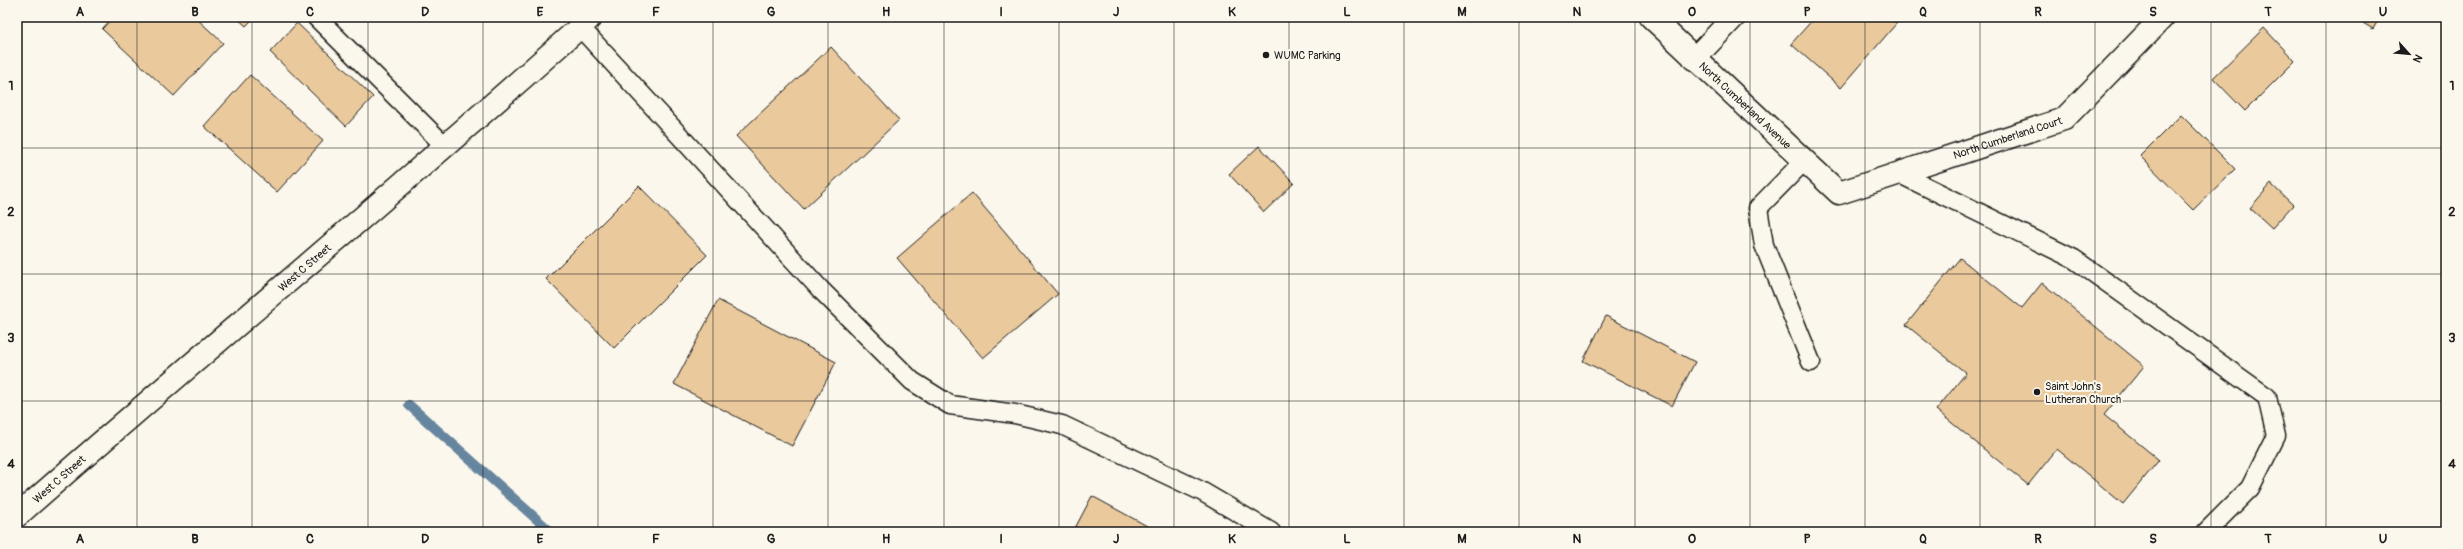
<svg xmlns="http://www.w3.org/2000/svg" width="2463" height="549" font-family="Pangolin,sans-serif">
  <rect width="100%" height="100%" fill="#fbf7ec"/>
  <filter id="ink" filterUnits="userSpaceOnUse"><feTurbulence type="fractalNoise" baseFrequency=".025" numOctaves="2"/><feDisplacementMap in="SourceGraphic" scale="8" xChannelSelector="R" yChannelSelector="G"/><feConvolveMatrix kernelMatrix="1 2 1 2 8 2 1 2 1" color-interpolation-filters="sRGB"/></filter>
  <g filter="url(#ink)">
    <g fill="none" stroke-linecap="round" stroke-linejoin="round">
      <!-- stream -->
      <path stroke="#66859e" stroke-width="10" d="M409 405 551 532"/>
    </g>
    <!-- building -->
    <g fill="#eaca9d" stroke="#1c1c1c">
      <path d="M113 17H195L223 43 174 96 102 29Z"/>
      <path d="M236 17H255L246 26Z"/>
      <path d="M1815 17H1902L1841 88 1791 44Z"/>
      <path d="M2353 17H2380L2373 29Z"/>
      <path d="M297 23 373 97 346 126 270 52Z"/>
      <path d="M2264 28 2295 61 2245 111 2213 78Z"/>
      <path d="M831 47 899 120 804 209 736 136Z"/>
      <path d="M250 75 323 141 277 192 204 126Z"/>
      <path d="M2181 115 2235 169 2193 210 2140 156Z"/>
      <path d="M1259 146 1294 183 1264 212 1229 174Z"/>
      <path d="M2271 184 2293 205 2272 228 2250 208Z"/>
      <path d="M639 186 707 255 614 348 546 279Z"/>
      <path d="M972 193 1058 294 983 358 897 258Z"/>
      <path d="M1960 258 2022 308 2042 283 2144 366 2104 415 2159 460 2123 504 2057 449 2028 485 1936 410 1966 373 1906 325Z"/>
      <path d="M718 300 836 362 792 446 674 384Z"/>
      <path d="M1606 316 1695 362 1672 406 1583 361Z"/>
      <path d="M1092 496 1158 532H1073Z"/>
    </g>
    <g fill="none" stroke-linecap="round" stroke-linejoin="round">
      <defs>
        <g id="lane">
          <path d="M316 17 445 146"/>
          <path d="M580 27 821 290 912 381 950 405 1015 414 1062 425 1201 491 1271 532"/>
          <path d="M1804 161 1758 208 1764 245 1811 362"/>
          <path d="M1898 173 2074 259 2267 397 2276 436 2250 488 2206 532"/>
        </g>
        <g id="street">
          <path id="s1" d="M1651 17 1839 193 2064 119 2163 17"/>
          <path d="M1694 59 1734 17"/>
          <path id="s2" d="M17 516C207 348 403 187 591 17"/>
        </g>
      </defs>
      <!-- lane casing -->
      <use href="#lane" stroke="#1c1c1c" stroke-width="21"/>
      <!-- street casing -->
      <use href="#street" stroke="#1c1c1c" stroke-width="25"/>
      <!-- lane -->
      <use href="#lane" stroke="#fbf7ec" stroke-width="18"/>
      <!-- street -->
      <use href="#street" stroke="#fbf7ec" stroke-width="22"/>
    </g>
  </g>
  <!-- grid -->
  <path fill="none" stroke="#1c1c1c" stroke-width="1" stroke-opacity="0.55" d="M137 17V532M252 17V532M368 17V532M483 17V532M598 17V532M713 17V532M828 17V532M944 17V532M1059 17V532M1174 17V532M1289 17V532M1404 17V532M1519 17V532M1635 17V532M1750 17V532M1865 17V532M1980 17V532M2095 17V532M2211 17V532M2326 17V532M17 148H2446M17 274H2446M17 401H2446"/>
  <!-- markers -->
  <g fill="#1c1c1c" stroke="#fbf7ec" stroke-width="1.5">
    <circle cx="1266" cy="55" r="4"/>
    <circle cx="2037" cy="392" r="4"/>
  </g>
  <g text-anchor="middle" stroke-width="4" stroke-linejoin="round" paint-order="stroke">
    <!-- poi labels -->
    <g font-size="11" fill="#1c1c1c" stroke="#fbf7ec" text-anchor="start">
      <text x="1274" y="59">WUMC Parking</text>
      <text x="2045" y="390">Saint John's<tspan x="2045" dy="13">Lutheran Church</tspan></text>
    </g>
    <!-- street labels -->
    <g font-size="11" fill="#1c1c1c" stroke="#fbf7ec">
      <text dy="4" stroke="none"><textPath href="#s1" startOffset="129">North Cumberland Avenue</textPath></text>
      <text dy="4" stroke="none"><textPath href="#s1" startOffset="435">North Cumberland Court</textPath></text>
      <text dy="4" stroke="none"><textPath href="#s2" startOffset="380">West C Street</textPath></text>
      <text dy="4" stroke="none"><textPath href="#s2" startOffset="56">West C Street</textPath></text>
    </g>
  </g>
  <!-- margin -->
  <rect width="2463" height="549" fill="none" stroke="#fbf7ec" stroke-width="44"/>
  <!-- north arrow -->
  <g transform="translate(2409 54) rotate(117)" stroke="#fbf7ec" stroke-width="3" paint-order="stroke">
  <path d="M0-3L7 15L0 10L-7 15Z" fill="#1c1c1c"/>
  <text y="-6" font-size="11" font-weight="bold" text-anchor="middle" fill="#1c1c1c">N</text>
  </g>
  <rect x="22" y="22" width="2419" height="505" fill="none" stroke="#1c1c1c" stroke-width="1.5"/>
  <g font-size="13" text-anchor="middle" font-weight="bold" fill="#1c1c1c">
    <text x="80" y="16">A</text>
    <text x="195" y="16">B</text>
    <text x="310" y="16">C</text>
    <text x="425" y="16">D</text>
    <text x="540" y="16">E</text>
    <text x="656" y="16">F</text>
    <text x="771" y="16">G</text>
    <text x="886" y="16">H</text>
    <text x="1001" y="16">I</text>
    <text x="1116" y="16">J</text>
    <text x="1232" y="16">K</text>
    <text x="1347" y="16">L</text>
    <text x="1462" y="16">M</text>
    <text x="1577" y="16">N</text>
    <text x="1692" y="16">O</text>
    <text x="1807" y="16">P</text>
    <text x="1923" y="16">Q</text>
    <text x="2038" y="16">R</text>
    <text x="2153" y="16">S</text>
    <text x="2268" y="16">T</text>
    <text x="2383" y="16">U</text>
    <text x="11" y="90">1</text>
    <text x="2452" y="90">1</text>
    <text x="11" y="216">2</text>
    <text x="2452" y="216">2</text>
    <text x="11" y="342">3</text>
    <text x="2452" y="342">3</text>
    <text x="11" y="468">4</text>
    <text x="2452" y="468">4</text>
    <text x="80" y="543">A</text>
    <text x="195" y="543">B</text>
    <text x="310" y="543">C</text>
    <text x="425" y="543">D</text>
    <text x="540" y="543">E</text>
    <text x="656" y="543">F</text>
    <text x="771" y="543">G</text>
    <text x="886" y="543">H</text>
    <text x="1001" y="543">I</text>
    <text x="1116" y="543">J</text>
    <text x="1232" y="543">K</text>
    <text x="1347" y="543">L</text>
    <text x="1462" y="543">M</text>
    <text x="1577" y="543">N</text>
    <text x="1692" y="543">O</text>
    <text x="1807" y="543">P</text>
    <text x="1923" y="543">Q</text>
    <text x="2038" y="543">R</text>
    <text x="2153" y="543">S</text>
    <text x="2268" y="543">T</text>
    <text x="2383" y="543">U</text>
  </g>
</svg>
